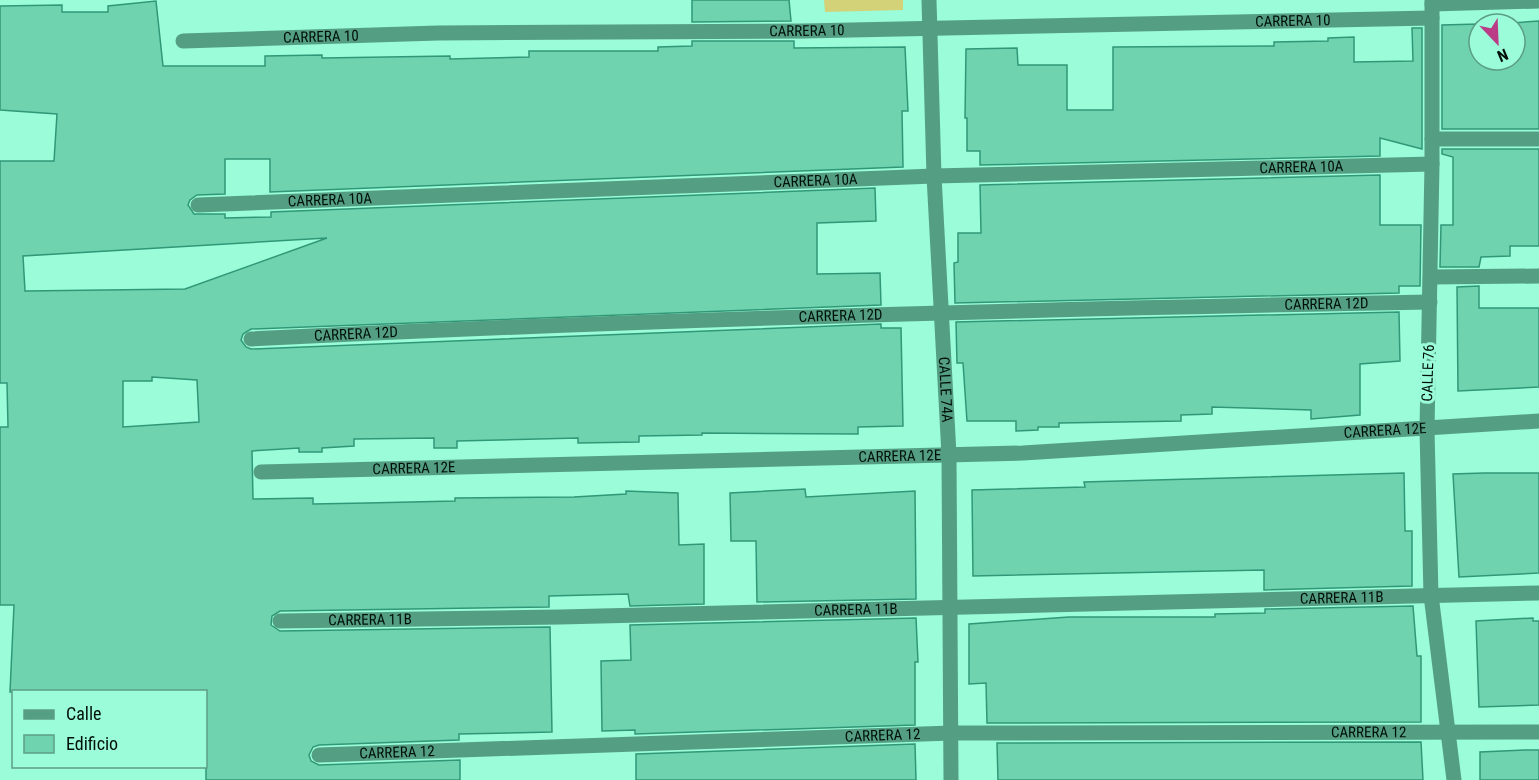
<svg xmlns="http://www.w3.org/2000/svg" width="1539" height="780" font-family="'Roboto Condensed',sans-serif">
  <rect width="100%" height="100%" fill="#9afcd8"/>
  <!-- green -->
  <path fill="#d3d278" d="M824 0H903V10L825 12Z"/>
  <!-- building -->
  <g fill="#70d3af" stroke="#309878" stroke-width="1.5" fill-rule="evenodd">
    <path d="M692 0H789L791 21 692 22Z"/>
    <path d="M156 1 163 66H265V56L322 55V58L450 56V59L529 57V51H658V47L692 46V41H794V48L905 47 908 111H902L903 167 270 192V159H225V194L197 195 190 200 188 205 194 214H225V218L271 217V212L875 188 876 221 817 223V274L880 273 881 305 251 329 243 334 241 340 246 347 251 349 881 324V328H901L903 426 858 427V434L702 433V435L639 436V442L578 443V438L457 441V448H434V438L354 439V446L322 448V452H299V448L252 451 253 499 313 498V504L367 503 455 501V498L574 497 626 494V491L678 493 679 545 704 544V604L630 606 628 594 549 596V607L280 611 272 616 271 625 280 631 550 627 552 732 459 734V740L319 745 313 747 309 755 311 761 319 765 460 760V780H206V692H10L14 605H0V427H8L7 383H0V161H54L57 114 0 110V6L62 5V12H108V6ZM327 238 185 289 25 291 23 256ZM152 377 197 380 199 422 123 427V381H152Z"/>
    <path d="M1539 21V129H1442V25L1479 24V60H1515V24H1497Z"/>
    <path d="M1412 28H1422V149L1380 138V156L980 165V151H967V118H965L966 49 1017 48 1018 65H1067V110H1113V47L1274 46V42L1328 41V38L1354 37V62L1413 61Z"/>
    <path d="M1442 149H1539V246H1510V256L1481 257 1479 267H1440L1441 225H1453V157L1442 154Z"/>
    <path d="M1380 175V225H1421L1420 286H1399V293L955 303 954 263 958 262V233H981L980 185Z"/>
    <path d="M1479 286V308H1539V387L1458 391 1457 287Z"/>
    <path d="M1399 312 1400 361 1360 364V415L1311 419V410L1212 407V414L1181 415V421L1059 423V427H1038V430L1016 431V421H967L963 363H957L956 322Z"/>
    <path d="M1404 473 1405 531H1412V586L1264 590V570L973 576 972 490 1085 487 1084 482Z"/>
    <path d="M1484 473H1539V573L1459 577 1453 474Z"/>
    <path d="M805 489 806 497 915 491 916 599 757 602 756 541H731L730 493Z"/>
    <path d="M1413 606 1417 656H1421V722L987 723 986 683 969 684V624L1069 617H1215V614L1265 613V609Z"/>
    <path d="M916 618 918 662H915V725L635 734V730L602 731 601 661 631 660 630 625Z"/>
    <path d="M1533 618V621H1539V705L1479 707 1476 621Z"/>
    <path d="M1421 742 1423 780H998L997 743Z"/>
    <path d="M915 744 916 780H636V754Z"/>
    <path d="M1525 750H1539V780H1480V752Z"/>
  </g>
  <g fill="none" stroke-linecap="round" stroke-linejoin="round">
    <!-- minor -->
    <g stroke="#549f84" stroke-width="15">
      <path id="s1" d="M929 0 934 176 949 455 951 780"/>
      <path d="M1432 0V164L1427 430 1431 595 1454 780"/>
      <path d="M1432 4 1539 1"/>
      <path id="s2" d="M183 41 438 33 804 31 1432 18"/>
      <path d="M1432 139H1539"/>
      <path id="s3" d="M198 205 934 176 1432 164"/>
      <path d="M1431 277 1539 276"/>
      <path id="s4" d="M251 339C644 319 1037 309 1430 302"/>
      <path id="s5" d="M261 472 1023 453 1539 421"/>
      <path id="s6" d="M280 621 560 617 1539 593"/>
      <path id="s7" d="M319 755 952 733 1539 732"/>
    </g>
  </g>
  <g text-anchor="middle" stroke-width="6" stroke-linejoin="round" paint-order="stroke">
    <!-- street labels -->
    <g font-size="15" fill="#001009" stroke="#9afcd8">
      <text dy="5" stroke="none"><textPath href="#s2" startOffset="1110">CARRERA 10</textPath></text>
      <text dy="5" stroke="none"><textPath href="#s2" startOffset="624">CARRERA 10</textPath></text>
      <text dy="5" stroke="none"><textPath href="#s2" startOffset="138">CARRERA 10</textPath></text>
      <text dy="5" stroke="none"><textPath href="#s3" startOffset="1104">CARRERA 10A</textPath></text>
      <text dy="5" stroke="none"><textPath href="#s3" startOffset="618">CARRERA 10A</textPath></text>
      <text dy="5" stroke="none"><textPath href="#s3" startOffset="132">CARRERA 10A</textPath></text>
      <text dy="5" stroke="none"><textPath href="#s4" startOffset="1076">CARRERA 12D</textPath></text>
      <text dy="5" stroke="none"><textPath href="#s4" startOffset="590">CARRERA 12D</textPath></text>
      <text dy="5" stroke="none"><textPath href="#s4" startOffset="105">CARRERA 12D</textPath></text>
      <text transform="translate(1428 373) rotate(-88)" y="5">CALLE 76</text>
      <text dy="5" stroke="none"><textPath href="#s1" startOffset="390">CALLE 74A</textPath></text>
      <text dy="5" stroke="none"><textPath href="#s5" startOffset="1125">CARRERA 12E</textPath></text>
      <text dy="5" stroke="none"><textPath href="#s5" startOffset="639">CARRERA 12E</textPath></text>
      <text dy="5" stroke="none"><textPath href="#s5" startOffset="153">CARRERA 12E</textPath></text>
      <text dy="5" stroke="none"><textPath href="#s6" startOffset="1062">CARRERA 11B</textPath></text>
      <text dy="5" stroke="none"><textPath href="#s6" startOffset="576">CARRERA 11B</textPath></text>
      <text dy="5" stroke="none"><textPath href="#s6" startOffset="90">CARRERA 11B</textPath></text>
      <text dy="5" stroke="none"><textPath href="#s7" startOffset="1050">CARRERA 12</textPath></text>
      <text dy="5" stroke="none"><textPath href="#s7" startOffset="564">CARRERA 12</textPath></text>
      <text dy="5" stroke="none"><textPath href="#s7" startOffset="78">CARRERA 12</textPath></text>
    </g>
  </g>
  <!-- legend -->
  <rect x="12" y="690" width="195" height="78" fill="#9afcd8" stroke="#5c9e85" stroke-width="1.5"/>
  <rect x="24" y="710" width="30" height="9" fill="#549f84" stroke="#5c9e85" stroke-width="1.5"/>
  <text x="66" y="720" font-size="18" fill="#001009">Calle</text>
  <rect x="24" y="735" width="30" height="18" fill="#70d3af" stroke="#5c9e85" stroke-width="1.5"/>
  <text x="66" y="750" font-size="18" fill="#001009">Edificio</text>
  <!-- north arrow -->
  <g transform="translate(1497 42) rotate(157)"><circle r="28" fill="#9afcd8" stroke="#5c9e85" stroke-width="1.5"/>
  <path d="M0-4.5L10 22L0 15L-10 22Z" fill="#ba3b86"/>
  <text y="-9" font-size="16" font-weight="bold" text-anchor="middle" fill="#001009">N</text>
  </g>
</svg>
